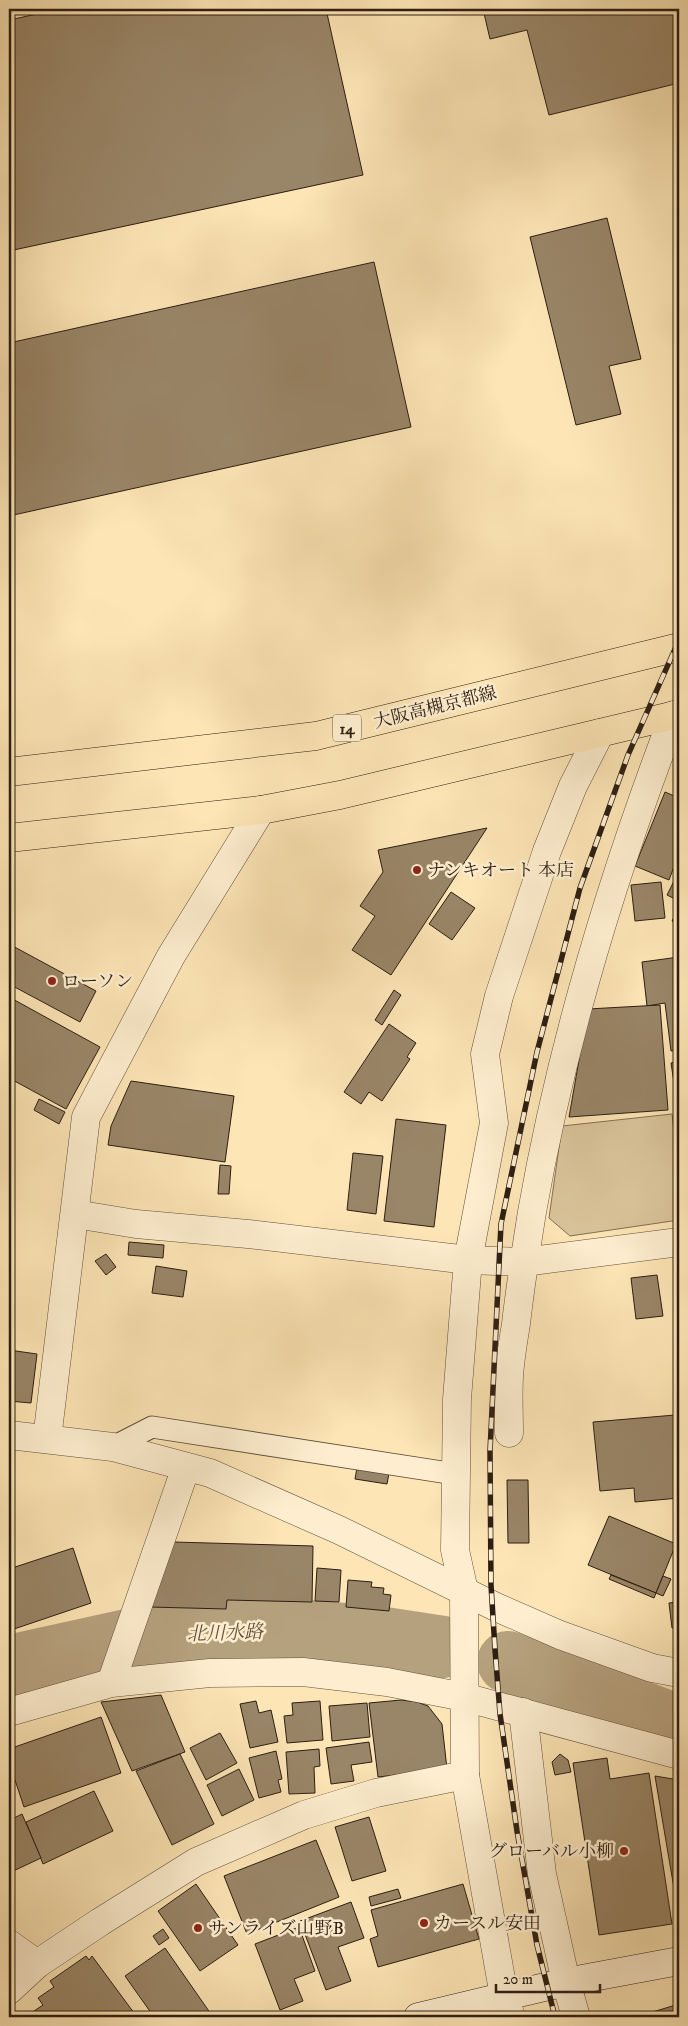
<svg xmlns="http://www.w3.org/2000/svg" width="688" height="2026" font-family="'IM FELL DW Pica','Noto Serif JP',serif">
  <rect width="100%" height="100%" fill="#fde5b5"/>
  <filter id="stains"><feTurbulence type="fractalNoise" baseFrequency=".004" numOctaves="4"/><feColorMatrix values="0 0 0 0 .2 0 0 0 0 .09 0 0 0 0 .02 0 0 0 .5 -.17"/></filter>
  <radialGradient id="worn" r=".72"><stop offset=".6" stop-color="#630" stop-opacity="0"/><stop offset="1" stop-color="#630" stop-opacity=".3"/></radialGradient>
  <!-- green -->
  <path fill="#d9c399" stroke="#827056" d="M672 1114 679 1176V1220L570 1236 549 1218 562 1126Z"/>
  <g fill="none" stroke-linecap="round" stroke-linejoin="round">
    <!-- river -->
    <g stroke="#b6a17e" stroke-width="62">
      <path d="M508 1662 679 1726"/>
      <path d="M9 1666 141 1637 218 1631 293 1630 371 1636 443 1647"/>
    </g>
  </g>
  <!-- building -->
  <g fill="#998567" stroke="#2c1e13">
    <path d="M60 9H326L363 175 9 251V20Z"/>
    <path d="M483 9H679V83L549 115 527 30 490 39Z"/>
    <path d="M607 218 641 359 609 366 621 414 576 425 530 237Z"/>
    <path d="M374 262 411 427 9 516V343Z"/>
    <path d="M665 792 679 798V853L669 880 635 866Z"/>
    <path d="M487 828 391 975 352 950 375 916 360 906 383 872 378 850Z"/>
    <path d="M679 871V901L667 895Z"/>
    <path d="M661 882 665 918 635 921 631 885Z"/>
    <path d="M451 892 475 908 452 940 429 924Z"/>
    <path d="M679 907V924L672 921Z"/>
    <path d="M9 944 96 991 80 1022 9 984Z"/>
    <path d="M679 957V1050L671 1051 665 1003 647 1006 642 962Z"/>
    <path d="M394 990 401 995 382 1025 375 1020Z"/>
    <path d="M9 997 100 1047 66 1109 9 1078Z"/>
    <path d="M660 1005 668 1110 569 1117 588 1009Z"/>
    <path d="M389 1024 416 1043 407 1057 410 1059 382 1101 369 1092 361 1104 344 1092Z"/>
    <path d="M679 1061V1116L671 1063Z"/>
    <path d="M131 1081 234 1096 225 1162 108 1145 111 1126Z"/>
    <path d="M39 1099 65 1112 59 1124 34 1110Z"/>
    <path d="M396 1119 446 1125 434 1227 384 1221Z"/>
    <path d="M353 1153 383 1156 376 1214 347 1210Z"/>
    <path d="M220 1165 231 1166 229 1194H218Z"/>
    <path d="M129 1242 164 1245 163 1258 128 1255Z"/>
    <path d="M106 1254 116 1267 106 1275 95 1261Z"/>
    <path d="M156 1266 187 1271 183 1297 152 1293Z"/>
    <path d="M657 1275 663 1316 636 1319 631 1278Z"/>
    <path d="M9 1350 37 1354 31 1403 9 1401Z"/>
    <path d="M675 1415 679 1461V1498L635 1502 634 1488 600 1491 593 1422Z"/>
    <path d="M357 1468 389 1473 387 1484 355 1479Z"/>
    <path d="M507 1480H528L529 1543H508Z"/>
    <path d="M609 1516 676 1544 656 1593 588 1565Z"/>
    <path d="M174 1542 313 1546 312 1602 227 1600 226 1609 150 1607Z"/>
    <path d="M73 1548 91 1603 11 1630 9 1623V1569Z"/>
    <path d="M317 1568 341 1570 339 1602 315 1601Z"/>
    <path d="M611 1575 656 1593 654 1598 609 1579Z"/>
    <path d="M663 1576 671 1579 663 1596 656 1593Z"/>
    <path d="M348 1580 372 1582 371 1587 384 1588 383 1594 391 1595 389 1611 346 1607Z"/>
    <path d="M677 1593H679V1627L672 1628 669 1603 678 1602Z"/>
    <path d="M161 1695 185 1752 132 1771 101 1702Z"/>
    <path d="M401 1700 417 1702 428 1706 442 1724 447 1769 378 1777 369 1703Z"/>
    <path d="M256 1701 259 1713 271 1710 278 1742 250 1748 240 1704Z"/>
    <path d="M320 1701 323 1740 287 1743 284 1716 293 1715 292 1703Z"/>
    <path d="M367 1703 370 1737 332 1741 329 1706Z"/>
    <path d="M101 1717 121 1773 24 1807 9 1762V1749Z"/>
    <path d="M220 1733 237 1763 206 1780 190 1748Z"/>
    <path d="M369 1742 372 1762 351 1765 354 1781 331 1784 326 1748Z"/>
    <path d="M319 1749 320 1766 314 1767 315 1793 289 1794 286 1752Z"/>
    <path d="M276 1751 282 1779 278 1780 281 1792 259 1798 249 1758Z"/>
    <path d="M180 1754 214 1824 172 1845 136 1771Z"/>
    <path d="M560 1754 568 1760 571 1772 555 1775 552 1762Z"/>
    <path d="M607 1758 610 1779 649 1773 672 1924 599 1935 573 1763Z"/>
    <path d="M239 1769 254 1800 222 1816 207 1785Z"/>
    <path d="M655 1776 679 1780V1918Z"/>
    <path d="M94 1791 113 1831 43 1864 26 1822Z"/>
    <path d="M22 1814 41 1858 9 1873V1823L11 1822 10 1820Z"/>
    <path d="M369 1817 386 1871 352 1881 335 1827Z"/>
    <path d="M316 1840 339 1897 247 1934 224 1876Z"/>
    <path d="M196 1884 238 1945 200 1971 158 1911Z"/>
    <path d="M463 1884 479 1939 378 1967 370 1939 378 1936 371 1910Z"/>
    <path d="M398 1889 401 1898 371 1906 369 1897Z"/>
    <path d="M351 1902 364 1938 338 1947 351 1981 326 1990 300 1921Z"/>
    <path d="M299 1927 315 1971 294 1979 303 2001 280 2010 255 1944Z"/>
    <path d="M163 1929 169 1938 159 1945 153 1936Z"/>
    <path d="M165 1948 213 2017H154L125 1976Z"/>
    <path d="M86 1956 89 1960 92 1956 137 2017H38L34 2011 43 2005 38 1998 54 1987 50 1981Z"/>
    <path d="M679 2004V2017H636Z"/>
  </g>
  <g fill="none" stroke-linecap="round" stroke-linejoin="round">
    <defs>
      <path id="lane" d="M113 1447 152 1427 455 1474"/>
      <g id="street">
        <path d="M75 1214 136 1224 248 1234 468 1260 524 1262 679 1242"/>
        <path d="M509 1433C509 1415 508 1396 509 1377 510 1359 513 1342 516 1324 520 1287 526 1250 532 1212 562 1041 612 877 674 715"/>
        <path d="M9 1435 113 1447 210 1473 339 1530 496 1607 560 1635 652 1668 679 1673"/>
        <path d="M47 1439 86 1117 171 956 261 810"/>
        <path d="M111 1683 186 1467"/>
        <path d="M9 1712 111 1683 210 1673 303 1672 387 1682 464 1697 679 1755"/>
        <path d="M523 1712 542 1874 566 1982 576 2017"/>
        <path d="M9 1944 37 1964"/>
        <path d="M9 1990 37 1964 100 1922 196 1862 304 1815 376 1793 465 1775"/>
        <path d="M511 2017 504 1996 465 1775 464 1591 455 1550 457 1399 468 1260 494 1123 485 1054 499 996 547 851 573 786 600 733"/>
      </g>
      <path id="secondary" d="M418 2017 566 1982 679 1961"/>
      <g id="primary">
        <path d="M9 772 316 736 679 647"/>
        <path d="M9 838 261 810 340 795 679 714"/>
      </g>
    </defs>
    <!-- lane casing -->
    <use href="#lane" stroke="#60503c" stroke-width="23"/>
    <!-- street casing -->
    <use href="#street" stroke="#60503c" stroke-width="29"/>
    <!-- secondary casing -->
    <use href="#secondary" stroke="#2c1e13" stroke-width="29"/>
    <!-- primary casing -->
    <use href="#primary" stroke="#2c1e13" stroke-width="29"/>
    <!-- lane -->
    <use href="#lane" stroke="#feeecf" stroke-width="21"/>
    <!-- street -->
    <use href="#street" stroke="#feeecf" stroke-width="28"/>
    <!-- secondary -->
    <use href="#secondary" stroke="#feeecf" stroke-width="28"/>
    <!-- primary -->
    <use href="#primary" stroke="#fde5b5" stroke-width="28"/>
    <defs>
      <path id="rail" d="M555 2017 537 1945 517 1831 500 1714 495 1649 491 1585 490 1451 501 1224 537 1052 580 888 628 755 679 640"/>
    </defs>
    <!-- rail casing -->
    <use href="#rail" stroke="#2c1e13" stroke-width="5.5"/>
    <!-- rail -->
    <use href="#rail" stroke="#feeecf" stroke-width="4" stroke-dasharray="11" stroke-linecap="butt"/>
  </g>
  <!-- markers -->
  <g fill="#8f2418" stroke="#feeecf" stroke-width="2">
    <circle cx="417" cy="870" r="5"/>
    <circle cx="52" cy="981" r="5"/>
    <circle cx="624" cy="1851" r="5"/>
    <circle cx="424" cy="1923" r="5"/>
    <circle cx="198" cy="1928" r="5"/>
  </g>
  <g text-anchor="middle" stroke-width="5" stroke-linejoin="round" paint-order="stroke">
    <!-- shield labels -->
    <rect fill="#feeecf" stroke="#6b5c4b" stroke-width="1" x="333" y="714.5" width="28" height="27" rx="4"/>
    <g font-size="16" font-weight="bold" fill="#2c1e13">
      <text x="347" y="734">14</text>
    </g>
    <!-- street labels -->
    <g font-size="18" fill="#2c1e13" stroke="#feeecf">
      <text transform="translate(435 707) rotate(-14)" y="6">大阪高槻京都線</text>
    </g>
    <!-- poi labels -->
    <g font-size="18" fill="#2c1e13" stroke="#feeecf" text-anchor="start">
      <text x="427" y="876">ナンキオート 本店</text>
      <text x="62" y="987">ローソン</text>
      <text x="614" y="1857" text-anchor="end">グローバル小柳</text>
      <text x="434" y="1929">カースル安田</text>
      <text x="208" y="1934">サンライズ山野B</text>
    </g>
    <!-- water labels -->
    <g font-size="19" font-style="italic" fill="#63523e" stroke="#feeecf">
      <text transform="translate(225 1632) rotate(-2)" y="7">北川水路</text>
    </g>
  </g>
  <!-- margin -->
  <rect width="688" height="2026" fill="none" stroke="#fde5b5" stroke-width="30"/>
  <rect x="10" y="10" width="668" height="2006" fill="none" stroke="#2c1e13" stroke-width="2.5"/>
  <rect x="15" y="15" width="658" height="1996" fill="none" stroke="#2c1e13"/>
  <!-- scale -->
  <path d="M496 1984v8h104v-8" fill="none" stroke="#2c1e13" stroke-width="2.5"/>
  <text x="503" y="1984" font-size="15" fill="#2c1e13" stroke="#feeecf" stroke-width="4" paint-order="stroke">20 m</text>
  <rect width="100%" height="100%" filter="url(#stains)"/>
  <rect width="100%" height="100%" fill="url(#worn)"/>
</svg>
